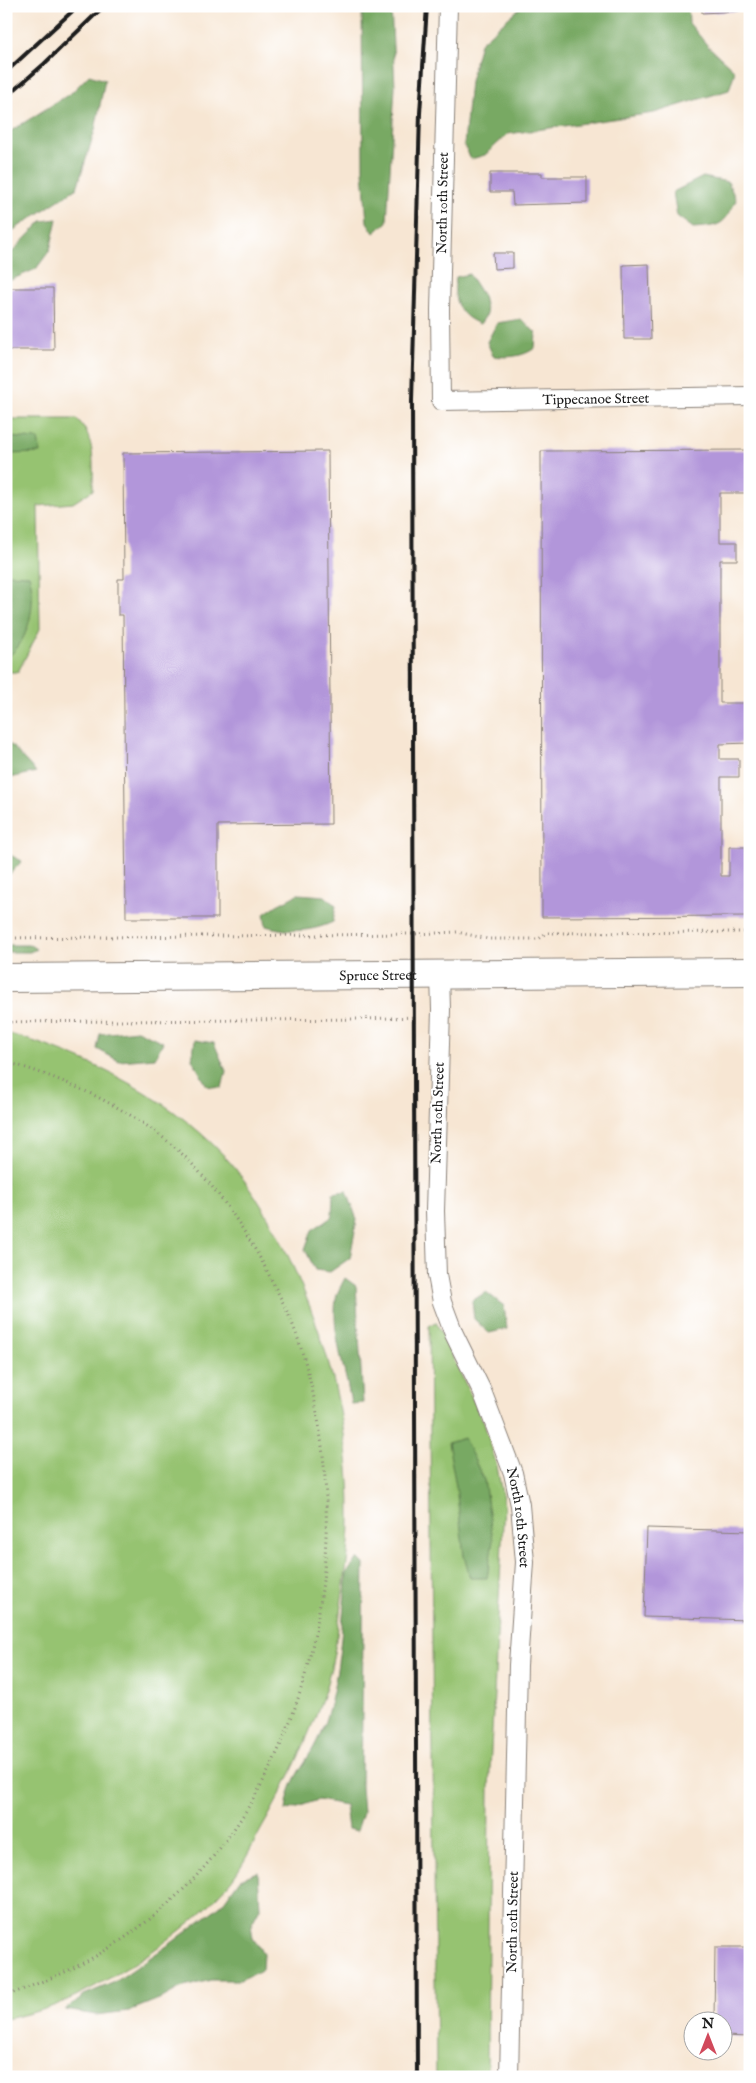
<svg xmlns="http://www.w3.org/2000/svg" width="756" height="2083" font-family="'IM FELL English',serif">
  <rect width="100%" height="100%" fill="#fff"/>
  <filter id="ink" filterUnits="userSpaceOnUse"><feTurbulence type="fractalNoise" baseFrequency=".02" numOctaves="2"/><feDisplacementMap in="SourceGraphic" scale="10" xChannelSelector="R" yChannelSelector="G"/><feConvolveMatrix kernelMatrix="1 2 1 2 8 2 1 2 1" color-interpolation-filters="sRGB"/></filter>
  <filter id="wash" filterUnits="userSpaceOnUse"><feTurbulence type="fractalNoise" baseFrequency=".0096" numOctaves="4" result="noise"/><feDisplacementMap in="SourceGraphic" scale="20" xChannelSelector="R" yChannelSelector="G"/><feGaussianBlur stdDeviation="1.12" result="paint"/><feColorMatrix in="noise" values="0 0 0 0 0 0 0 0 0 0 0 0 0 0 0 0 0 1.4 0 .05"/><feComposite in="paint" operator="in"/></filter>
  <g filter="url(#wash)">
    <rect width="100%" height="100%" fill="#f7e6d3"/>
    <!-- green -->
    <g fill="#96c371" stroke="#597046">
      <path d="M6 419H77C96 438 93 465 93 490L73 503 38 506 40 629 18 672H6Z"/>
      <path d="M6 1033C87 1055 179 1101 234 1167 264 1204 286 1248 304 1292 334 1364 351 1442 350 1520 350 1548 345 1577 341 1605 337 1639 332 1674 319 1707 305 1745 287 1783 267 1819 255 1839 245 1863 231 1881 191 1931 115 1980 56 2005 41 2011 23 2015 6 2019Z"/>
      <path d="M436 1322 484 1423 497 1466 504 1505 489 1788 487 2077H436L429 1326Z"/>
    </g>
    <!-- forest -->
    <g fill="#78a963" stroke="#4a6240">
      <path d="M362 6H391L395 87 387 222 374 233 367 222 363 171Z"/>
      <path d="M522 6H688L689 23 707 45 735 71 729 90 654 113 508 134 485 155 471 159 464 145 470 81 480 43Z"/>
      <path d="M89 75 105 80 95 130 77 188 6 235V134L71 93Z"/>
      <path d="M703 177 728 182 736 200C724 226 721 226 693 228L677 216 673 192Z"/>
      <path d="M57 219 50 250 36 269 6 282V260L9 255 42 221Z"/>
      <path d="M469 274 483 296 487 314 480 324C457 315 452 299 456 277Z"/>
      <path d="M521 319 536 333 535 348C523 357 507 358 493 356L487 342 497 323Z"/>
      <path d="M6 437 38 439 41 453 6 454Z"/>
      <path d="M6 574 29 575C37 600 30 643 6 658Z"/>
      <path d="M6 744 11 745 36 772 6 779Z"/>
      <path d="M6 853 22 861 6 878Z"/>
      <path d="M298 894 325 896 336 906 333 922C311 932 290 933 266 926L264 914 277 905Z"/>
      <path d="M6 945H30L36 949 30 952H6Z"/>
      <path d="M137 1030 163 1042 155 1058 119 1061 97 1049 100 1034Z"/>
      <path d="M195 1040 214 1043 226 1071 222 1088 207 1086 192 1059Z"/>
      <path d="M347 1191 357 1220 350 1258 330 1272 315 1270 305 1249 312 1230 332 1217 333 1193Z"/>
      <path d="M345 1278 356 1286 363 1403 351 1404C346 1369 331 1335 336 1299 337 1292 342 1284 345 1278Z"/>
      <path d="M486 1292 504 1306 507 1329 489 1333 474 1319 472 1301Z"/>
      <path d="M464 1438 484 1480 493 1540 487 1578H470L464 1556 456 1486 448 1443Z"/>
      <path d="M358 1558 364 1564 361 1787 363 1812 357 1831 348 1829 345 1805 318 1800 286 1811C289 1774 309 1763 321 1732 341 1681 341 1626 347 1573Z"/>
      <path d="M258 1872 260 1908 251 1925 253 1938 263 1953 262 1970 240 1980H211L180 1988 164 1997 129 2011 96 2015 65 2010 84 1995 115 1982 174 1941 222 1904 240 1879Z"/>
    </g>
    <g id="blocks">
      <!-- building -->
      <g fill="#b296da">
        <path d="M702 6H739V11L702 13Z"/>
        <path d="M490 173H542V177H587V203L513 205 512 192H490Z"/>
        <path d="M493 253H513V268L494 269Z"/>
        <path d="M649 264 651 339H624L623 265Z"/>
        <path d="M6 288H53L54 350H6Z"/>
        <path d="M750 450V493H720V542H737V560H720V703H750V743L720 744V759H739V777H721V876H729V847H746V876H750V916L542 917 541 451Z"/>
        <path d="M328 451 331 824 218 825V918H126L123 615H118V579H124L123 453Z"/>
        <path d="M647 1528 750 1531V1620L644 1617Z"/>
        <path d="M715 1947H750V2037L724 2036V2020H714Z"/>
      </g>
    </g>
  </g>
  <g filter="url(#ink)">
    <use href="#blocks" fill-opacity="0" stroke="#8a8178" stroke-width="1"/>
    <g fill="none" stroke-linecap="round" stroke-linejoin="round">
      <defs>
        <g id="lane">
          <path id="s1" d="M448 6 440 310 441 401 750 396"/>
          <path id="s2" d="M440 974 441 1010 435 1211 437 1275 442 1302 454 1334 482 1391 513 1473 520 1505 525 1562 518 1665 509 2077"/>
        </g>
        <g id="street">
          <path id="s3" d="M6 978 750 972"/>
        </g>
      </defs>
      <!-- lane casing -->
      <use href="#lane" stroke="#8a8178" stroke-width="20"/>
      <!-- street casing -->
      <use href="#street" stroke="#8a8178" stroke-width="30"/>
      <!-- path -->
      <g stroke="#8a8178" stroke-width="3" stroke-dasharray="1 4" stroke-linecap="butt">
        <path d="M6 938 414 934 457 932 488 939H539L546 933 750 932"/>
        <path d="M6 1022 363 1019 416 1017"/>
        <path d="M6 1062C65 1078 134 1110 179 1151 215 1185 243 1226 266 1269 277 1291 289 1313 297 1336 363 1529 318 1781 156 1914 121 1943 83 1966 41 1982 29 1987 18 1992 6 1995"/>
      </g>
      <!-- lane -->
      <use href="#lane" stroke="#fff" stroke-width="18"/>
      <!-- street -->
      <use href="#street" stroke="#fff" stroke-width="28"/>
      <!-- rail -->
      <g stroke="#1c1c1c" stroke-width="4">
        <path d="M6 72 78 6"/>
        <path d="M6 97 44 64 104 6"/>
        <path d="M417 2077 412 401 420 113 427 6"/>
      </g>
    </g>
  </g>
  <g text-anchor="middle" stroke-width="4" stroke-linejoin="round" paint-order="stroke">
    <!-- street labels -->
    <g font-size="14" fill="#1c1c1c" stroke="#fff">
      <text transform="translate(442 203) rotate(-89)" y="5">North 10th Street</text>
      <text dy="5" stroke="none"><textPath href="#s1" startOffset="550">Tippecanoe Street</textPath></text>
      <text dy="5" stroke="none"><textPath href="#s3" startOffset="372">Spruce Street</textPath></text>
      <text transform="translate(437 1113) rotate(-88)" y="5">North 10th Street</text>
      <text dy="5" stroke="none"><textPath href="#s2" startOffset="559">North 10th Street</textPath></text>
      <text transform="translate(512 1922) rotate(-89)" y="5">North 10th Street</text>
    </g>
  </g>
  <!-- margin -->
  <rect width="756" height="2083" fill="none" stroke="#fff" stroke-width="25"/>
  <!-- north arrow -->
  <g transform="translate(708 2036)"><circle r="24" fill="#ffffff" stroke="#a4a4a4"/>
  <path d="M0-4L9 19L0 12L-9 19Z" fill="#d1495b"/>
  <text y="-8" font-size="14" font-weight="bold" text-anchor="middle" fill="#1c1c1c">N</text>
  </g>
</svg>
